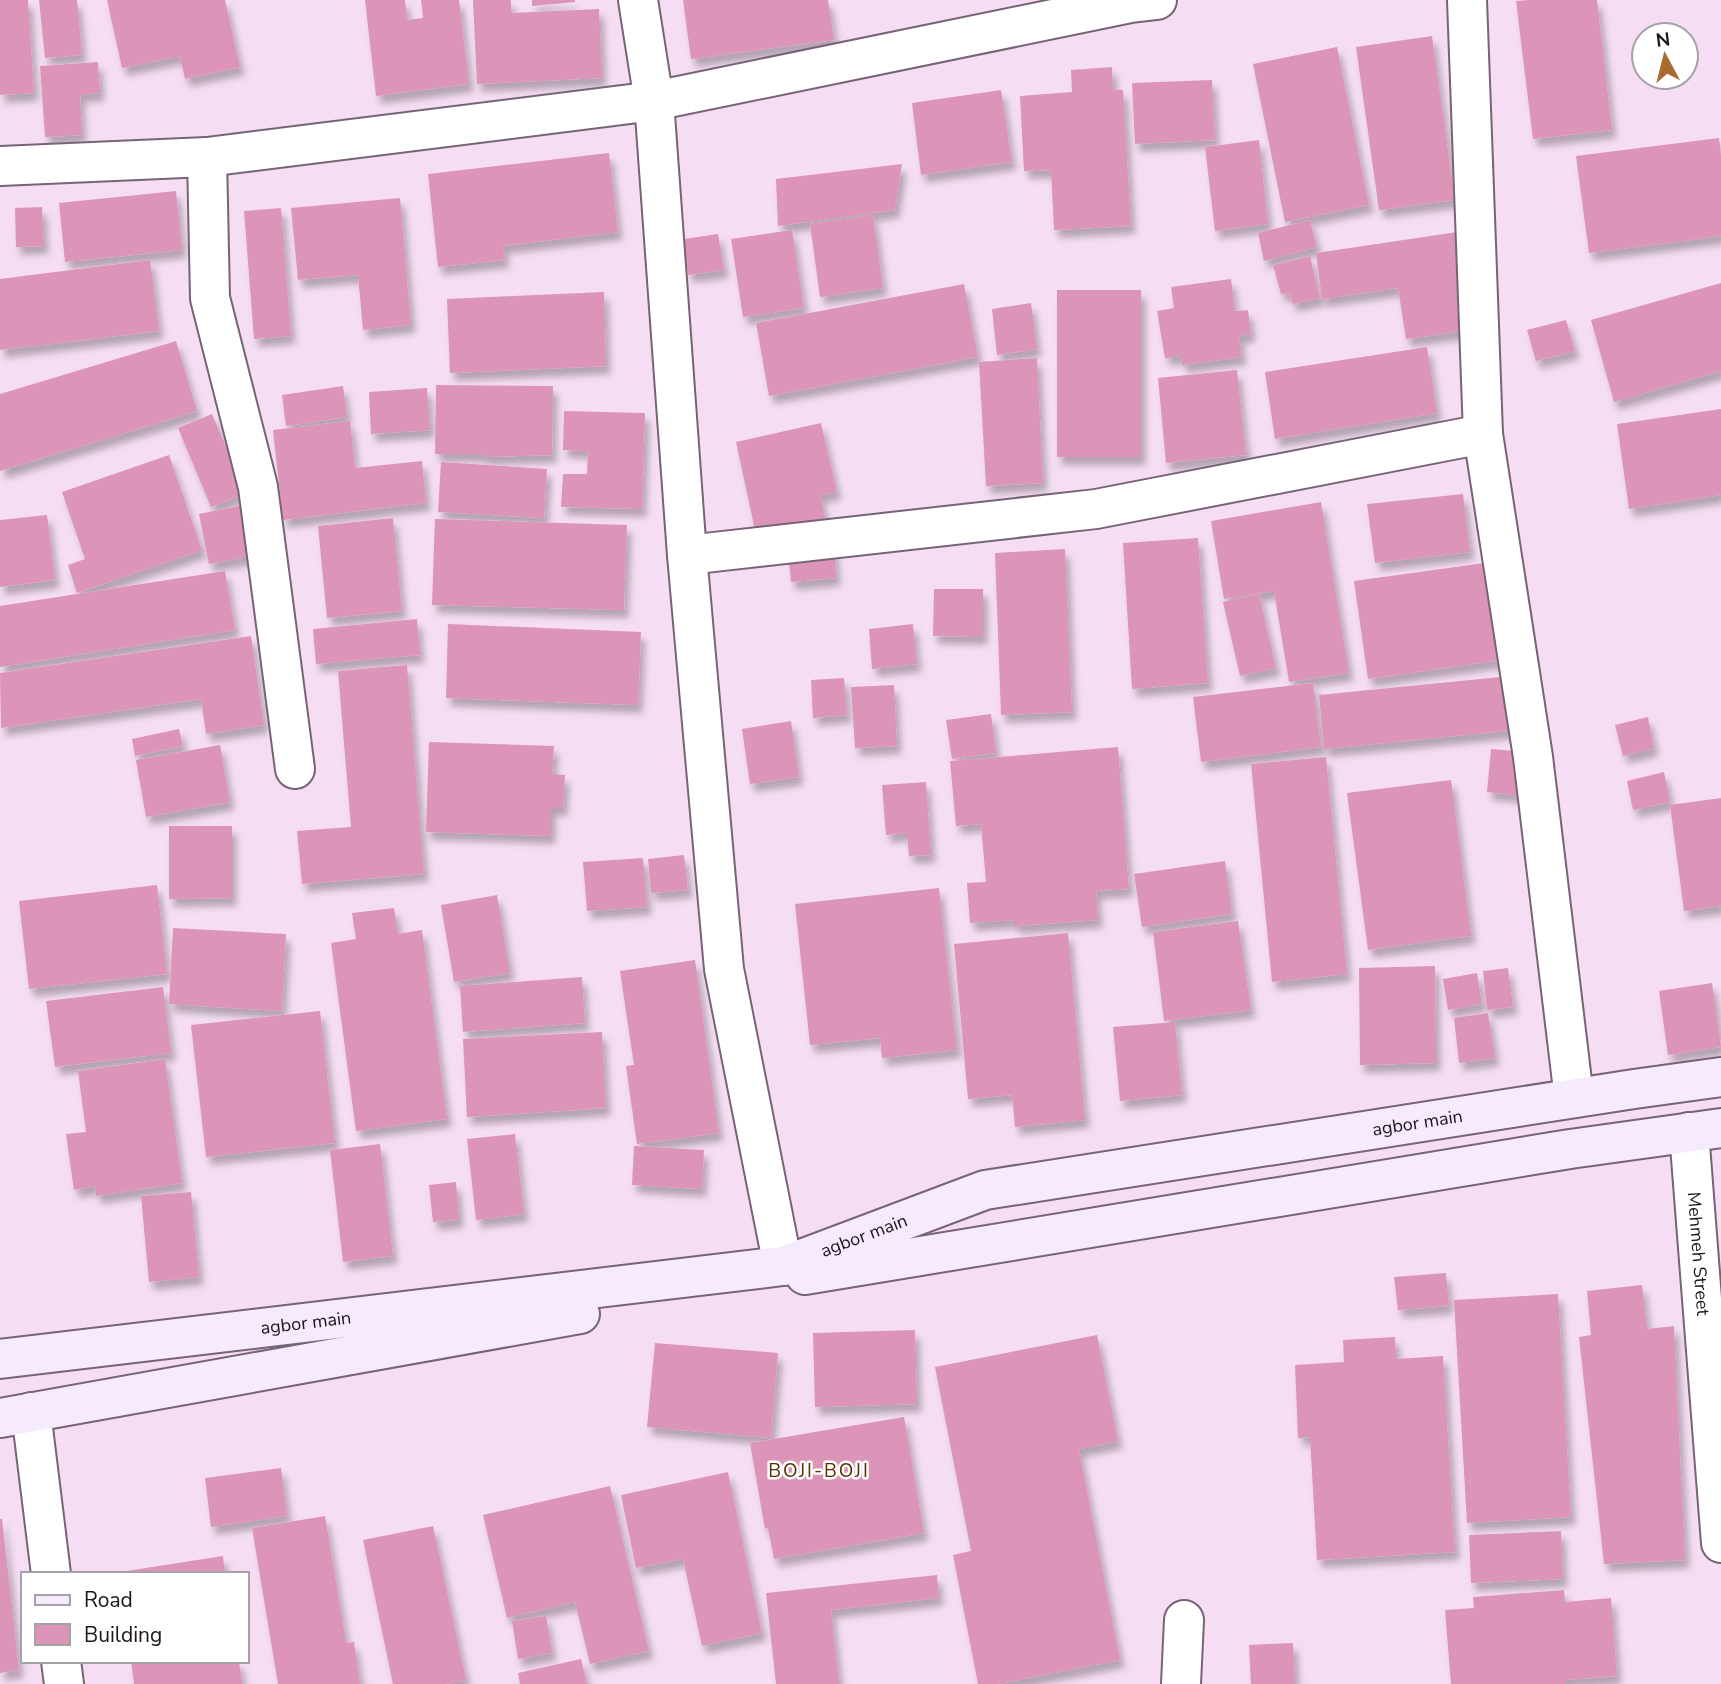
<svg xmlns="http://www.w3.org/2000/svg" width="1721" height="1684" font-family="'Nunito Sans',sans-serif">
  <defs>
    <filter id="shadow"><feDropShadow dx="4.5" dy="8" stdDeviation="3.5" flood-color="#0004"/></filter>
  </defs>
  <rect width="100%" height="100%" fill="#f5def3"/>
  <!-- building -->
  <g fill="#dd94b9" filter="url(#shadow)">
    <path d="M0 0H28L34 93 0 95Z"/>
    <path d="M39 0H77L82 55 45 58Z"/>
    <path d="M107 0H225L240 67 185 79 180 56 122 68Z"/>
    <path d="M365 0H405L407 20 423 18 421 0H459L469 84 376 96Z"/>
    <path d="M473 0H511V13L599 9 602 78 477 84Z"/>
    <path d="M532 0H575V2L532 6Z"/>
    <path d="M683 0H828L834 40 691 59Z"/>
    <path d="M1529 0H1597L1612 130 1533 139 1516 1Z"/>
    <path d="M1432 36 1455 200 1379 210 1356 47Z"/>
    <path d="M1337 47 1369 205 1285 222 1253 64Z"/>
    <path d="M98 62 100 93 80 95 82 135 45 137 40 66Z"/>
    <path d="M1112 67 1113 90H1123L1131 226 1054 230 1051 170 1024 171 1020 96 1072 92 1071 70Z"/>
    <path d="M1212 80 1215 140 1135 144 1132 83Z"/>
    <path d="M1001 90 1012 162 921 175 912 103Z"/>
    <path d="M1719 138 1721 157V236L1589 253 1576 156Z"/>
    <path d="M1259 140 1268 224 1215 231 1205 147Z"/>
    <path d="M609 153 618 232 503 246 505 260 438 267 428 174Z"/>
    <path d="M902 164 895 210 778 226 776 179Z"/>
    <path d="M176 191 182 250 65 262 59 203Z"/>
    <path d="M400 198 411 325 363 330 358 275 298 280 291 208Z"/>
    <path d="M42 207 44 246 16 247 15 208Z"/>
    <path d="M281 208 291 336 254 339 244 211Z"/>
    <path d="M873 215 883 288 820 297 810 224Z"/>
    <path d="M1310 220 1317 247 1264 261 1258 233Z"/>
    <path d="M792 230 804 308 743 317 731 239Z"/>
    <path d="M1464 231 1478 329 1406 339 1398 288 1322 299 1316 253Z"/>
    <path d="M718 234 724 270 688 275 684 239Z"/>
    <path d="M1310 256 1320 298 1293 304 1289 293 1281 294 1273 265Z"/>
    <path d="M150 260 159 331 0 350V279Z"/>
    <path d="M1231 279 1235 311 1248 310 1251 334 1239 336 1242 357 1182 365 1181 356 1165 358 1157 311 1174 308 1171 287Z"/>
    <path d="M1721 283V371L1614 402 1591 320Z"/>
    <path d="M964 284 978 357 769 396 756 323Z"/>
    <rect x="1057" y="290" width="84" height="167"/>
    <path d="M604 292 606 366 450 373 447 299Z"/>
    <path d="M1031 303 1037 349 997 355 992 309Z"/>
    <path d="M1566 320 1575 351 1536 361 1527 330Z"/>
    <path d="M176 341 197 411 0 471V394Z"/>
    <path d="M1427 347 1437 413 1275 439 1265 372Z"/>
    <path d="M1037 358 1043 483 986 486 979 362Z"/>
    <path d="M1237 370 1246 455 1166 463 1158 378Z"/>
    <path d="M436 385 553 386 552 455 483 457 484 454H435Z"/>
    <path d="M343 386 347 417 286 426 282 395Z"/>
    <path d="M427 388 430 430 371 434 369 392Z"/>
    <path d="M1721 409V495L1629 509 1617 424Z"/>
    <path d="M564 411 645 413 642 509 561 507 563 474H587L588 451 563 450Z"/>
    <path d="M212 414 246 493 211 507 178 428Z"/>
    <path d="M350 421 355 468 422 461 426 503 283 520 273 430Z"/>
    <path d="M821 423 837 492 820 495 827 525 757 539 736 442Z"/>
    <path d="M169 455 202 550 77 593 68 565 85 559 62 492Z"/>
    <path d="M441 462 547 469 544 518 438 512Z"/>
    <path d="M1463 494 1470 552 1375 563 1367 504Z"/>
    <path d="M1321 502 1349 673 1289 682 1274 591 1224 599 1211 521Z"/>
    <path d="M243 505 253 556 209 564 199 514Z"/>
    <path d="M47 515 55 580 0 587V520Z"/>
    <path d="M393 518 402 611 327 618 318 526Z"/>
    <path d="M435 519 627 525 624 610 432 605Z"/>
    <path d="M1198 538 1208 683 1132 689 1123 543Z"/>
    <path d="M834 548 836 578 791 582 788 552Z"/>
    <path d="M1065 549 1072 712 1001 715 995 553Z"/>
    <path d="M1499 561 1508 659 1368 679 1354 581Z"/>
    <path d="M225 571 235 630 0 667V606Z"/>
    <path d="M934 589H983V637L933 636Z"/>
    <path d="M1259 594 1276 668 1240 676 1223 602Z"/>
    <path d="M417 619 420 655 316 664 313 629Z"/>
    <path d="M448 624 641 632 638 705 446 698Z"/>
    <path d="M913 624 917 664 872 669 869 629Z"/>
    <path d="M251 636 264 725 206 734 201 699 1 728 0 673Z"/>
    <path d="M407 665 424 874 302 884 297 831 351 827 338 671Z"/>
    <path d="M1510 676 1516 730 1324 749 1319 695Z"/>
    <path d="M844 678 847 715 813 718 811 680Z"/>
    <path d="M1313 683 1321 747 1201 762 1193 697Z"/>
    <path d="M894 685 897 746 855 748 851 687Z"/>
    <path d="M991 714 996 753 952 759 946 720Z"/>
    <path d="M1648 717 1654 748 1623 756 1615 725Z"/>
    <path d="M791 721 799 777 750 784 742 729Z"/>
    <path d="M179 729 183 746 135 756 132 739Z"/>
    <path d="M429 742 554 746 552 774 565 775 563 808H551V836L426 832Z"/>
    <path d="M220 745 230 802 146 817 136 760Z"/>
    <path d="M1118 747 1129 889 1096 891 1098 920 1014 926V920L970 923 967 883 986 882 981 824 956 826 950 761Z"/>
    <path d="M1491 749 1527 752 1524 796 1487 792Z"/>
    <path d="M1326 757 1347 974 1272 982 1251 764Z"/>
    <path d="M1664 772 1670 802 1633 810 1627 781Z"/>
    <path d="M1451 780 1471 936 1368 950 1347 793Z"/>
    <path d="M926 782 931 855 909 856 907 833 886 835 882 785Z"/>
    <path d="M1721 798V906L1684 911 1670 805Z"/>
    <path d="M169 826H232V898L169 899Z"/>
    <path d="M684 855 688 890 651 893 648 859Z"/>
    <path d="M643 858 647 907 587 911 583 862Z"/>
    <path d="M1225 861 1232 914 1142 927 1134 874Z"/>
    <path d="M157 885 167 974 29 989 19 901Z"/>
    <path d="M939 888 957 1050 882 1058 880 1038 810 1045 795 904Z"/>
    <path d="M497 895 510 973 454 982 441 905Z"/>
    <path d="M394 908 398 934 422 930 447 1119 356 1131 331 943 356 939 352 913Z"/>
    <path d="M1238 921 1251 1010 1164 1021 1153 932Z"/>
    <path d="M173 928 286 934 282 1011 169 1004Z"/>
    <path d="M1068 933 1085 1120 1015 1127 1012 1095 968 1099 954 944Z"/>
    <path d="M695 960 719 1133 637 1144 626 1066 634 1065 620 971Z"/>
    <path d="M1435 966 1436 1063 1360 1065 1359 968Z"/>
    <path d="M1508 968 1513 1007 1487 1010 1483 971Z"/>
    <path d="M1477 973 1482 1004 1448 1010 1443 979Z"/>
    <path d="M582 977 585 1023 463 1032 460 986Z"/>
    <path d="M1712 983 1721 1047 1668 1055 1659 991Z"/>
    <path d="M163 987 171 1053 55 1067 46 1001Z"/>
    <path d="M320 1011 335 1143 206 1157 191 1025Z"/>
    <path d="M1488 1013 1495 1058 1459 1063 1454 1018Z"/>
    <path d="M1175 1022 1182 1095 1120 1101 1113 1027Z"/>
    <path d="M602 1032 606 1108 467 1117 463 1039Z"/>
    <path d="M165 1059 182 1183 96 1196 95 1186 74 1190 66 1134 86 1132 78 1071Z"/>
    <path d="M515 1134 524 1214 476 1220 467 1139Z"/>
    <path d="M380 1144 393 1256 343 1262 330 1150Z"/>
    <path d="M634 1146 704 1150 702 1189 632 1185Z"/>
    <path d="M456 1182 459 1220 433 1222 429 1185Z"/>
    <path d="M191 1192 199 1277 149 1282 141 1196Z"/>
    <path d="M1446 1273 1449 1306 1398 1310 1394 1277Z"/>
    <path d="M1642 1285 1647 1329 1674 1326 1685 1560 1604 1564 1579 1337 1591 1335 1587 1291Z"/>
    <path d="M1558 1294 1571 1517 1467 1523 1454 1300Z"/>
    <path d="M915 1330 917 1404 815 1407 813 1333Z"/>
    <path d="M1097 1335 1118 1441 1079 1449 1120 1660 998 1684H978L953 1555 971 1551 935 1367Z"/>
    <path d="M1395 1337 1396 1359 1443 1356 1455 1552 1317 1560 1310 1437 1298 1438 1295 1365 1344 1362 1343 1340Z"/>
    <path d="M655 1343 778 1353 771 1438 647 1427Z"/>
    <path d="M904 1417 924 1533 774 1559 768 1528 765 1529 750 1443Z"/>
    <path d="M281 1468 287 1516 211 1527 205 1478Z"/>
    <path d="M728 1472 762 1633 702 1646 683 1559 636 1568 621 1495Z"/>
    <path d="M610 1486 649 1651 590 1664 575 1602 507 1618 483 1515Z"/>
    <path d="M325 1516 346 1643 354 1642 360 1684H278L252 1528Z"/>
    <path d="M0 1519H2L19 1670 0 1673Z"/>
    <path d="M433 1526 466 1680 445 1684H393L363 1540Z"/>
    <path d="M1561 1531 1563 1579 1471 1583 1469 1535Z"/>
    <path d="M223 1556 225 1574H120V1572Z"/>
    <path d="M937 1575 939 1598 831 1610 839 1684H776L766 1593Z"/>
    <path d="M1564 1590 1565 1602 1611 1598 1617 1676 1566 1680V1684H1451L1445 1610 1474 1608 1473 1597Z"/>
    <path d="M546 1616 552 1653 518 1659 512 1621Z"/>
    <path d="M1293 1643 1295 1684H1251L1249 1645Z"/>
    <path d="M581 1659 587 1684H520L518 1673Z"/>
    <path d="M131 1661H239L242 1684H134Z"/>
  </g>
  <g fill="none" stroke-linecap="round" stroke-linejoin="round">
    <defs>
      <g id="minor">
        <path d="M1467 0 1483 434 1533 757 1574 1098"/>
        <path d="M207 157 210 298 258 487 295 769"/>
        <path d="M0 166 207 157 654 101 1131 3 1157 0"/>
        <path d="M687 555 1096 509 1483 434"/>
        <path id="s1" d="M1689 1132 1721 1543"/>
        <path d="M31 1412 51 1574"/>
        <path d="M61 1661 64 1684"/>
        <path d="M1181 1684 1184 1620"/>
      </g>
      <path id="tertiary" d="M638 0 654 101 687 555 724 969 783 1266"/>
      <g id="secondary">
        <path d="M805 1275 1570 1149 1721 1128"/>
        <path id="s2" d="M0 1359 783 1266 985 1190 1634 1089 1721 1077"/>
        <path d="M0 1418 580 1314"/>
      </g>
    </defs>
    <!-- minor casing -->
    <use href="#minor" stroke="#776376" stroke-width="42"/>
    <!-- tertiary casing -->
    <use href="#tertiary" stroke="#776376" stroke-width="42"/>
    <!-- secondary casing -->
    <use href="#secondary" stroke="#776376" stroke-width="42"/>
    <!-- minor -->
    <use href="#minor" stroke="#fff" stroke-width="38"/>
    <!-- tertiary -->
    <use href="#tertiary" stroke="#fff" stroke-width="38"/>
    <!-- secondary -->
    <use href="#secondary" stroke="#f5ebfd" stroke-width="38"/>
  </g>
  <g text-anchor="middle" stroke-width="5" stroke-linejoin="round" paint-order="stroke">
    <!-- street labels -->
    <g font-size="18" fill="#1d151d" stroke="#fff">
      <text dy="6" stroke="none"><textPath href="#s2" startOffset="1442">agbor main</textPath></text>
      <text dy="6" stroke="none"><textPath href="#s2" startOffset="875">agbor main</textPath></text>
      <text dy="6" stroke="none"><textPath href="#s1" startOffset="122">Mehmeh Street</textPath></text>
      <text dy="6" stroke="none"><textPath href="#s2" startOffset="308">agbor main</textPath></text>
    </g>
    <!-- neighbourhood labels -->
    <g font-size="19" letter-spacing="2" fill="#562e00" stroke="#fff">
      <text x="819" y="1477">BOJI-BOJI</text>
    </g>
  </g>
  <!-- legend -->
  <rect x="21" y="1572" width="228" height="91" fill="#ffffff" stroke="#a5a1a5" stroke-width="2"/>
  <rect x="35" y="1595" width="35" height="10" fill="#f5ebfd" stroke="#a5a1a5" stroke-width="2"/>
  <text x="84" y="1607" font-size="21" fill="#1d151d">Road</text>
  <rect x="35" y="1624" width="35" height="21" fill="#dd94b9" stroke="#a5a1a5" stroke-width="2"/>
  <text x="84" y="1642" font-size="21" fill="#1d151d">Building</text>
  <!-- north arrow -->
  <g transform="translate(1665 56) rotate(353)"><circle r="33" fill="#ffffff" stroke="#a5a1a5" stroke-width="2"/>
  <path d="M0-5L12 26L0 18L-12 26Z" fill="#a96c30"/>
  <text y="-10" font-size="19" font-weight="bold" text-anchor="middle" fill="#1d151d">N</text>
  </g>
</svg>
